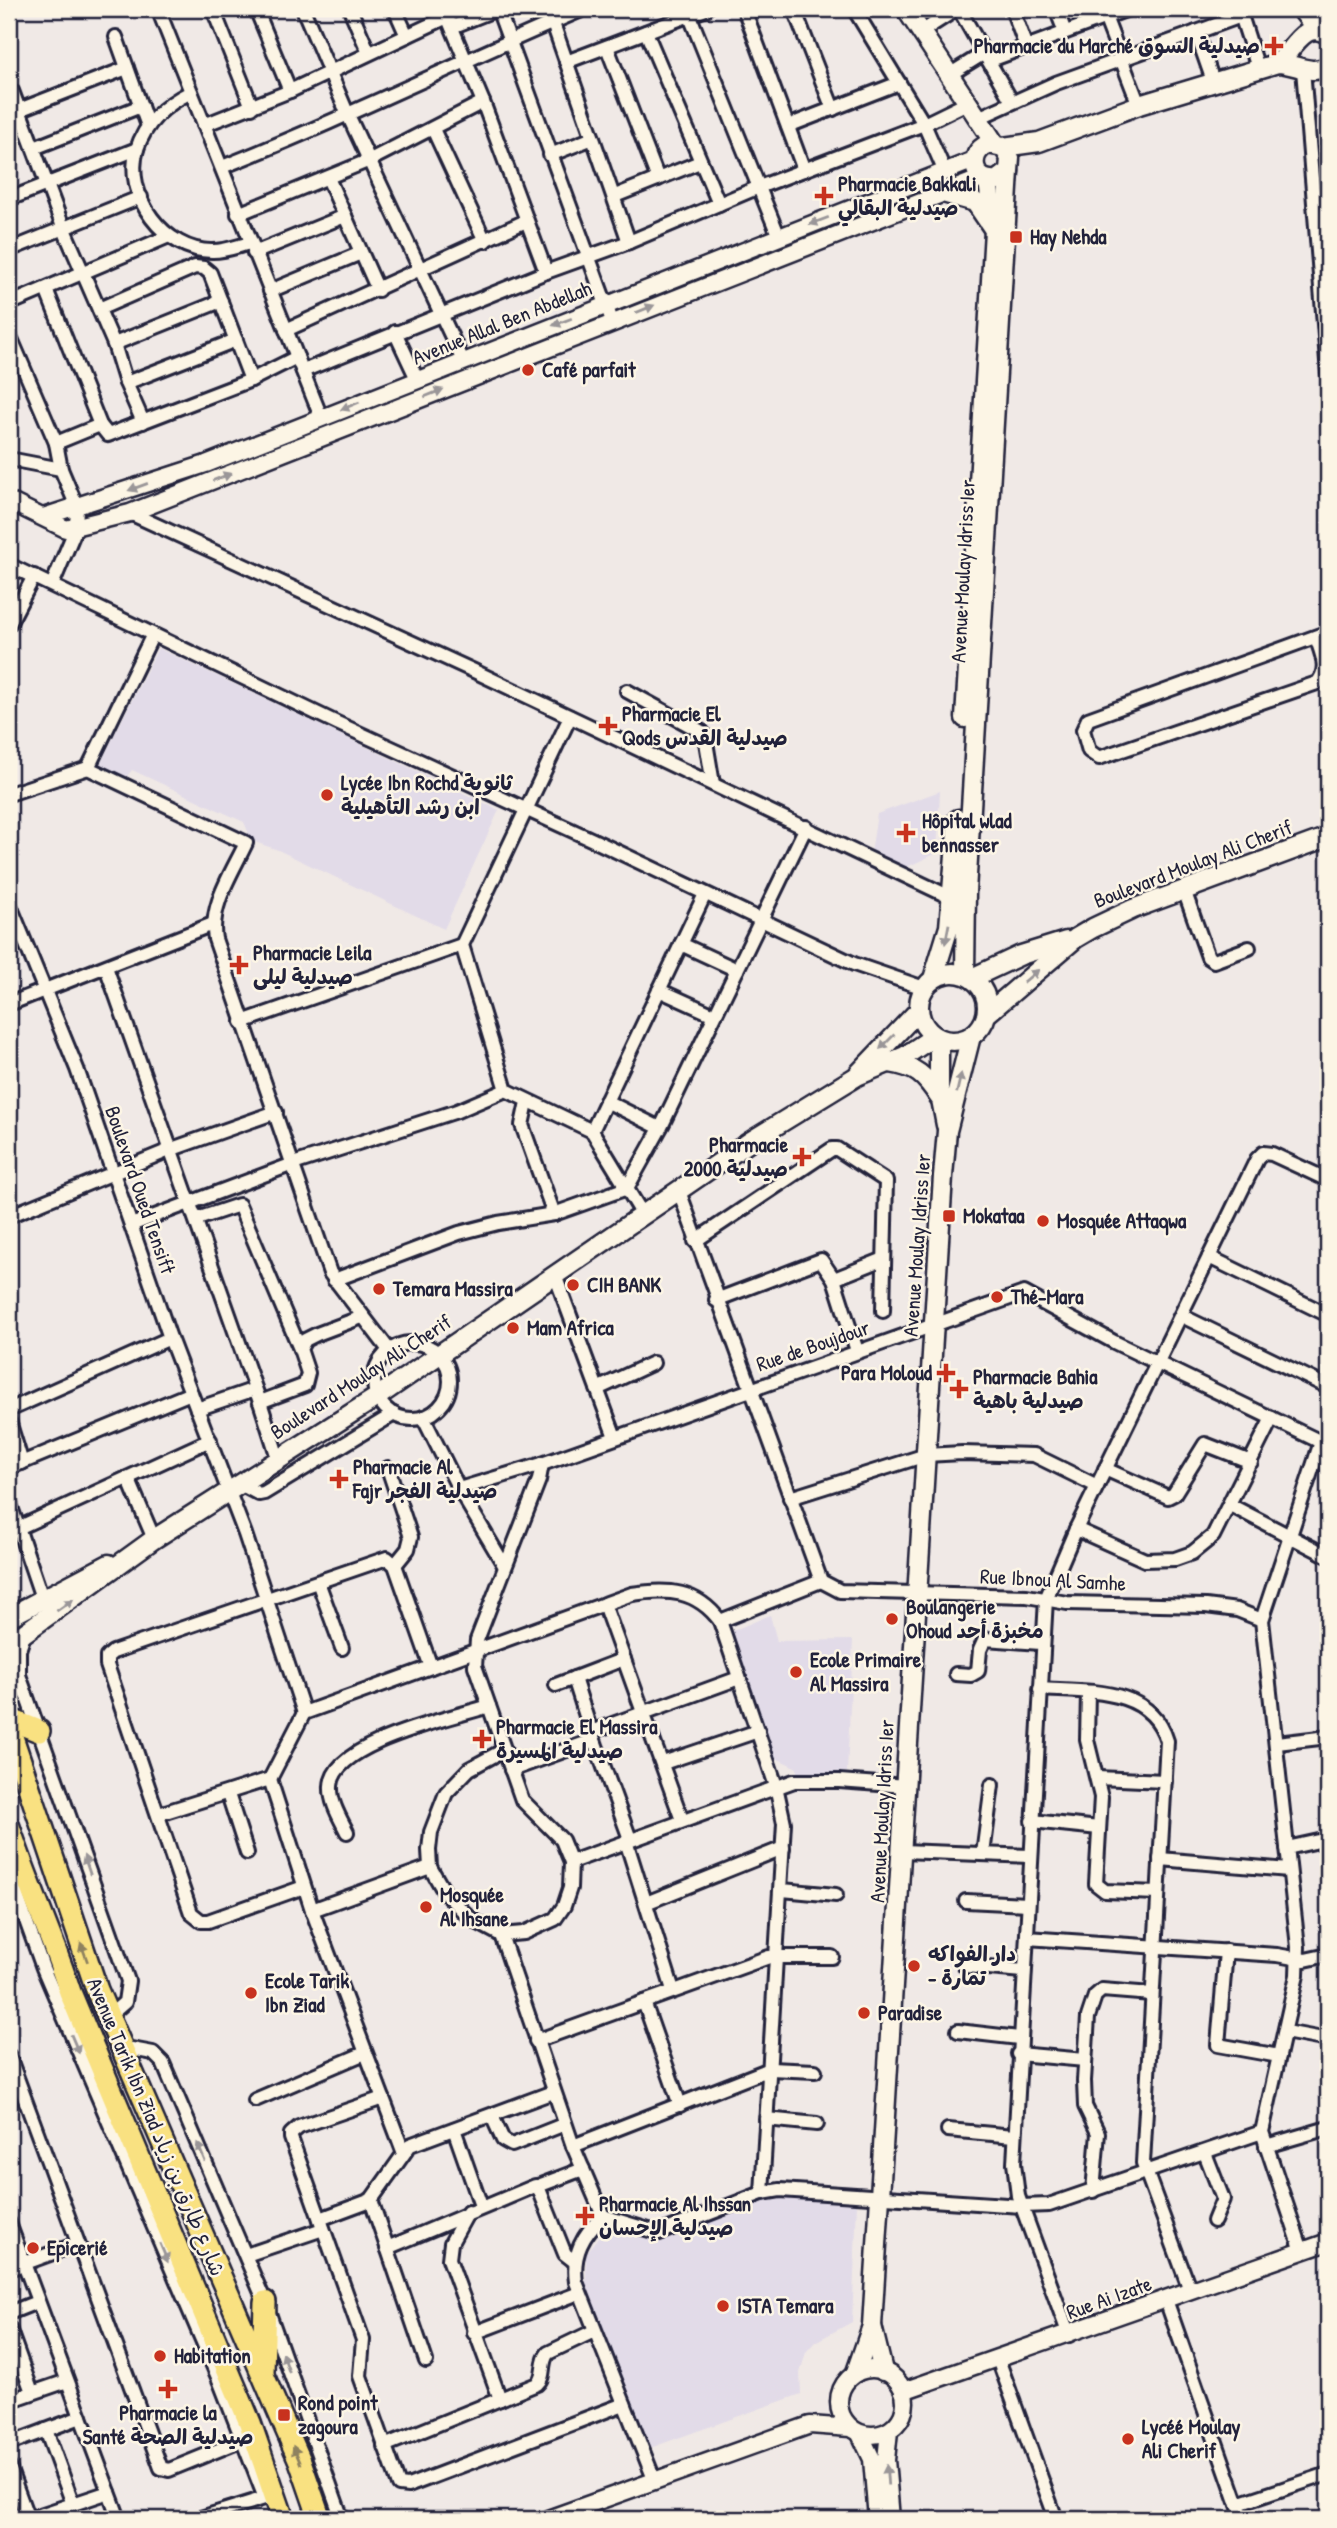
<svg xmlns="http://www.w3.org/2000/svg" width="1337" height="2528" font-family="'Patrick Hand','Playpen Sans Arabic',sans-serif">
  <rect width="100%" height="100%" fill="#f0e9e6"/>
  <filter id="ink" filterUnits="userSpaceOnUse"><feTurbulence type="fractalNoise" baseFrequency=".0143" numOctaves="2"/><feDisplacementMap in="SourceGraphic" scale="14" xChannelSelector="R" yChannelSelector="G"/><feConvolveMatrix kernelMatrix="1 2 1 2 8 2 1 2 1" color-interpolation-filters="sRGB"/></filter>
  <g filter="url(#ink)">
    <!-- built -->
    <g fill="#e2dbe8">
      <path d="M158 648 499 810 444 929 278 850 252 841 244 822 132 770 124 780 98 768Z"/>
      <path d="M940 791 937 853 905 868 871 853 877 814Z"/>
      <path d="M770 1615 777 1641 853 1640 847 1773 797 1772V1768L770 1755 728 1639 733 1636 730 1632Z"/>
      <path d="M769 2196 857 2203 852 2322 815 2342 806 2352 800 2373 801 2394 650 2448 586 2290V2255L606 2227 661 2239Z"/>
    </g>
    <g fill="none" stroke-linecap="round" stroke-linejoin="round">
      <defs>
        <g id="minor">
          <path d="M158 9 321 417"/>
          <path d="M213 9 252 107"/>
          <path d="M256 9 290 91"/>
          <path d="M303 9 348 115 463 361"/>
          <path d="M350 9 369 53"/>
          <path d="M395 9 407 36"/>
          <path d="M444 9 483 102 546 272"/>
          <path d="M498 9 612 321"/>
          <path d="M548 9 629 242"/>
          <path d="M687 9 779 237"/>
          <path d="M744 9 804 170"/>
          <path d="M794 9 833 109"/>
          <path d="M854 9 924 124 945 172"/>
          <path d="M959 9 1012 102"/>
          <path d="M1012 9 1026 47"/>
          <path d="M1056 9 1065 32"/>
          <path d="M1102 9 1139 105"/>
          <path d="M1239 9 1258 68"/>
          <path d="M452 27 497 9"/>
          <path d="M646 32 719 204"/>
          <path d="M921 32 957 9"/>
          <path d="M1196 32 1213 81"/>
          <path d="M116 37 148 126"/>
          <path d="M607 47 658 179"/>
          <path d="M991 60 1128 9"/>
          <path d="M566 62 706 9"/>
          <path d="M1303 69 1328 373"/>
          <path d="M949 75 986 52"/>
          <path d="M12 91 63 227 114 344 126 383 143 422"/>
          <path d="M191 92C166 104 146 121 137 149 123 196 165 252 213 251 226 251 238 246 250 243"/>
          <path d="M19 110 127 68"/>
          <path d="M976 119 1056 83 1241 16"/>
          <path d="M204 125 290 91 447 17"/>
          <path d="M788 126 899 83"/>
          <path d="M433 129 485 241"/>
          <path d="M34 148 141 106"/>
          <path d="M550 155 593 138"/>
          <path d="M222 167C345 119 463 60 584 9"/>
          <path d="M328 178 378 290"/>
          <path d="M615 196 700 162"/>
          <path d="M9 199 137 149"/>
          <path d="M238 214 370 160 483 102"/>
          <path d="M9 250 141 197"/>
          <path d="M254 253 345 216"/>
          <path d="M46 289 100 425 108 435 251 380 297 357"/>
          <path d="M270 291 361 253"/>
          <path d="M9 304 169 236"/>
          <path d="M99 309 195 267 204 268 210 273 251 380"/>
          <path d="M286 330 526 221"/>
          <path d="M395 332 417 379"/>
          <path d="M9 334 56 443 61 469 77 507 76 528 52 585"/>
          <path d="M114 344 221 301"/>
          <path d="M303 371 546 272 629 242 759 187 924 124 967 103"/>
          <path d="M126 383 236 340"/>
          <path d="M56 443 100 425"/>
          <path d="M9 459 61 469"/>
          <path d="M130 513 474 671 952 898"/>
          <path d="M9 565 337 723 593 840 854 964 924 988"/>
          <path d="M9 624 34 576"/>
          <path d="M1316 637C1321 653 1330 669 1317 683L1099 758 1089 751 1083 730 1088 719C1166 690 1245 663 1323 634H1328"/>
          <path d="M627 691 702 732 705 736 713 784"/>
          <path d="M570 717 462 945 506 1090 592 1131 643 1215"/>
          <path d="M88 768 152 636"/>
          <path d="M9 794 88 768 246 843C232 873 209 906 215 939L330 1273 389 1350"/>
          <path d="M1184 890 1208 957 1214 961 1249 948"/>
          <path d="M9 903 77 1069 170 1338 245 1534 304 1713"/>
          <path d="M681 944 737 970"/>
          <path d="M106 967 260 1402 305 1385 308 1373 300 1349 305 1340 317 1334 362 1317"/>
          <path d="M659 990 714 1015"/>
          <path d="M9 1004 213 924"/>
          <path d="M242 1022 462 945"/>
          <path d="M606 1101 660 1128"/>
          <path d="M527 1102 522 1125 554 1214"/>
          <path d="M592 1131 705 894"/>
          <path d="M679 1191 821 1581 840 1591 1027 1596 1067 1603 1206 1606 1237 1610 1262 1620"/>
          <path d="M9 1216 172 1149 276 1112"/>
          <path d="M197 1219 239 1205 300 1349"/>
          <path d="M131 1225 293 1164 457 1111 506 1090"/>
          <path d="M695 1241 832 1149H837L886 1181 883 1311"/>
          <path d="M1209 1257 1328 1315"/>
          <path d="M555 1275 615 1437"/>
          <path d="M834 1279 884 1259"/>
          <path d="M334 1280 459 1233 498 1223 554 1214 627 1188 662 1125 806 827"/>
          <path d="M716 1300 821 1260 834 1279 857 1351"/>
          <path d="M1182 1316 1328 1387"/>
          <circle cx="412" cy="1381" r="38"/>
          <path d="M597 1389 653 1363"/>
          <path d="M260 1402 278 1458"/>
          <path d="M197 1409 255 1389"/>
          <path d="M9 1410 170 1338"/>
          <path d="M423 1417 459 1489 504 1565"/>
          <path d="M9 1421 22 1463"/>
          <path d="M9 1468 191 1393"/>
          <path d="M388 1468 411 1537 408 1549 395 1565"/>
          <path d="M1105 1469 1168 1497 1174 1494 1205 1444 1251 1462"/>
          <path d="M128 1478 154 1539"/>
          <path d="M240 1484 259 1494 264 1493 394 1414"/>
          <path d="M459 1489 542 1464 1024 1293 1114 1342 1321 1442H1328"/>
          <path d="M790 1498 926 1455 962 1453 1034 1455 1097 1486"/>
          <path d="M9 1501 42 1598"/>
          <path d="M1230 1505 1328 1556"/>
          <path d="M18 1528 210 1440"/>
          <path d="M1076 1529 1145 1560 1175 1559 1192 1553 1213 1536 1272 1418"/>
          <path d="M318 1582 342 1648"/>
          <path d="M604 1604 682 1820"/>
          <path d="M720 1621 821 1581"/>
          <path d="M25 1632 19 1650V1675L128 1981 125 2002 109 2016"/>
          <path d="M956 1674 971 1675 978 1671 980 1650 985 1639 1041 1643"/>
          <path d="M574 1678 591 1732"/>
          <path d="M556 1685 624 1659"/>
          <path d="M1040 1689C1087 1692 1151 1686 1167 1741L1143 2163 1190 2290"/>
          <path d="M1088 1692 1087 1740 1101 1797 1096 1884 1105 1891 1158 1893"/>
          <path d="M594 1740 630 1839"/>
          <path d="M1277 1743 1328 1737"/>
          <path d="M504 1750 469 1769 446 1793 431 1832 429 1850 430 1867 445 1893 471 1919 501 1935 524 1933 555 1919 564 1906 570 1888 571 1862 562 1840 522 1800 475 1666 477 1640 539 1480 542 1464"/>
          <path d="M663 1763 758 1731"/>
          <path d="M511 1770 594 1740 591 1732 739 1678"/>
          <path d="M1097 1778 1165 1781"/>
          <path d="M270 1779 312 1910 403 2151"/>
          <path d="M228 1794 247 1853"/>
          <path d="M159 1814 270 1779 304 1713 632 1594C668 1588 697 1590 720 1621L776 1786 784 1823 762 2193"/>
          <path d="M1032 1821 1099 1828"/>
          <path d="M347 1832C340 1818 330 1802 331 1786 333 1742 453 1718 489 1706"/>
          <path d="M626 1841 673 1990"/>
          <path d="M1287 1848 1328 1839"/>
          <path d="M902 1851 1030 1856"/>
          <path d="M983 1854 992 1785"/>
          <path d="M1160 1859 1289 1870"/>
          <path d="M571 1862 794 1781H839L906 1786"/>
          <path d="M9 1873 43 1968 220 2382 265 2498"/>
          <path d="M304 1887 208 1921H201L191 1913 107 1665V1657L113 1652 387 1558 395 1565 431 1667"/>
          <path d="M782 1890 836 1895"/>
          <path d="M966 1901 1028 1904"/>
          <path d="M646 1903 783 1848"/>
          <path d="M312 1910 430 1867"/>
          <path d="M501 1935 573 2146 603 2216"/>
          <path d="M1027 1938 1277 1955 1305 1960 1328 1955"/>
          <path d="M1226 1951 1218 2045 1279 2056"/>
          <path d="M965 1966 1024 1971"/>
          <path d="M644 2002 680 2105"/>
          <path d="M958 2031 1019 2038"/>
          <path d="M1285 2032 1328 2040"/>
          <path d="M536 2041 769 1957H832"/>
          <path d="M121 2047 153 2053 163 2063 265 2302 342 2519"/>
          <path d="M1018 2054 1085 2060"/>
          <path d="M9 2056 161 2468 169 2470 243 2440"/>
          <path d="M383 2098 299 2127 291 2134V2138L363 2340 360 2376 399 2485 408 2486 624 2404"/>
          <path d="M255 2100 365 2053"/>
          <path d="M492 2116 503 2140 512 2145 565 2124"/>
          <path d="M766 2119 817 2124"/>
          <path d="M454 2129 481 2206"/>
          <path d="M948 2130 1014 2136"/>
          <path d="M573 2146 770 2069 815 2071"/>
          <path d="M1266 2146 1328 2128"/>
          <path d="M1205 2153 1223 2199 1214 2221"/>
          <path d="M538 2186 583 2169"/>
          <path d="M1093 2191 1098 2133 1085 2106 1084 2081 1088 2017 1095 1996 1102 1990 1152 1994"/>
          <path d="M371 2200 410 2145 553 2092"/>
          <path d="M468 2212 451 2243 449 2259 500 2399"/>
          <path d="M320 2219 371 2200 426 2361"/>
          <path d="M9 2223 119 2519"/>
          <path d="M387 2248 535 2186 539 2189 565 2254 574 2261"/>
          <path d="M1302 2251 1262 2132 1297 1975 1298 1947 1262 1620 1321 1442"/>
          <path d="M246 2255 323 2229"/>
          <path d="M9 2269 77 2244"/>
          <path d="M1166 2300 1243 2519"/>
          <path d="M9 2313 37 2302"/>
          <path d="M9 2328 32 2392"/>
          <path d="M474 2333 579 2293"/>
          <path d="M1069 2335 1018 2196 1014 2163 1046 1599 1076 1529 1257 1159 1263 1153 1272 1154 1328 1180"/>
          <path d="M998 2359 1056 2519"/>
          <path d="M9 2401 67 2381"/>
          <path d="M46 2430 73 2504"/>
          <path d="M9 2444 81 2417"/>
          <path d="M384 2446 537 2384C546 2376 540 2363 548 2353L594 2331"/>
          <path d="M9 2467 28 2519"/>
          <path d="M654 2479 576 2282C572 2254 583 2234 603 2216L659 2233 762 2193 780 2190 1022 2206 1049 2205 1262 2132"/>
          <path d="M1238 2504 1328 2474"/>
          <path d="M28 2519 109 2492"/>
          <path d="M197 2519 271 2496"/>
        </g>
        <g id="tertiary">
          <path d="M9 501 66 529 130 513 982 178"/>
          <path d="M43 517 206 464 974 160"/>
          <circle cx="872" cy="2402" r="33"/>
          <path d="M903 2391 1328 2242"/>
          <path d="M889 2431 886 2460 891 2519"/>
          <path d="M860 2434 872 2459 877 2519"/>
          <path d="M548 2519 810 2425 850 2428"/>
        </g>
        <g id="secondary">
          <path d="M906 9 995 144"/>
          <path d="M1301 9 1317 30"/>
          <path d="M1278 63C1293 50 1305 18 1328 35"/>
          <path d="M1003 147 1010 158 1009 171 997 180C973 183 966 154 988 144L1003 147 1039 142 1139 105 1278 63C1297 64 1311 76 1328 66"/>
          <path d="M943 193 975 202 992 227"/>
          <path d="M965 718 994 230 988 180"/>
          <circle cx="953" cy="1007" r="34"/>
          <path d="M965 974 966 892 1009 171"/>
          <path d="M972 978 1021 955 1066 941"/>
          <path d="M933 979 949 927 958 819"/>
          <path d="M987 1014 1076 938 1093 928 1133 909 1328 837"/>
          <path d="M939 1038V1089L946 1125"/>
          <path d="M890 1063C916 1067 925 1075 939 1097"/>
          <path d="M859 1073 919 1010"/>
          <path d="M9 1617 109 1564"/>
          <path d="M9 1644 154 1539 377 1397 751 1141 857 1076 905 1056 935 1036"/>
          <path d="M872 2326 883 2371"/>
          <path d="M856 2372 872 2326 943 1176 947 1131 971 1036"/>
        </g>
        <g id="primary">
          <path d="M9 1719 39 1731"/>
          <path d="M9 1728 97 1990 300 2461 320 2519"/>
          <path d="M9 1827C27 1883 52 1936 70 1992L250 2423 283 2519"/>
          <path d="M263 2372 265 2302"/>
        </g>
      </defs>
      <!-- minor casing -->
      <use href="#minor" stroke="#22223b" stroke-width="18"/>
      <!-- tertiary casing -->
      <use href="#tertiary" stroke="#22223b" stroke-width="21"/>
      <!-- secondary casing -->
      <use href="#secondary" stroke="#22223b" stroke-width="23"/>
      <!-- primary casing -->
      <use href="#primary" stroke="#22223b" stroke-width="26"/>
      <!-- minor -->
      <use href="#minor" stroke="#fcf5e5" stroke-width="12"/>
      <!-- tertiary -->
      <use href="#tertiary" stroke="#fcf5e5" stroke-width="16"/>
      <!-- secondary -->
      <use href="#secondary" stroke="#fcf5e5" stroke-width="18"/>
      <!-- primary -->
      <use href="#primary" stroke="#f9e181" stroke-width="21"/>
    </g>
    <!-- one-way arrows -->
    <defs><path id="oneway-solid" d="M-6-.8H1V-3.2L6.5 0L1 3.2V.8H-6Z" transform="scale(1.75)"/></defs>
    <g fill="#9a9698">
      <use href="#oneway-solid" transform="translate(819 221) rotate(159)"/>
      <use href="#oneway-solid" transform="translate(645 309) rotate(-22)"/>
      <use href="#oneway-solid" transform="translate(562 322) rotate(159)"/>
      <use href="#oneway-solid" transform="translate(434 393) rotate(-22)"/>
      <use href="#oneway-solid" transform="translate(350 406) rotate(158)"/>
      <use href="#oneway-solid" transform="translate(222 477) rotate(-21)"/>
      <use href="#oneway-solid" transform="translate(138 487) rotate(160)"/>
      <use href="#oneway-solid" transform="translate(947 934) rotate(101)"/>
      <use href="#oneway-solid" transform="translate(1031 976) rotate(-40)"/>
      <use href="#oneway-solid" transform="translate(887 1042) rotate(135)"/>
      <use href="#oneway-solid" transform="translate(959 1083) rotate(-77)"/>
      <use href="#oneway-solid" transform="translate(65 1605) rotate(-35)"/>
      <use href="#oneway-solid" transform="translate(87 1865) rotate(-109)"/>
      <use href="#oneway-solid" transform="translate(75 2044) rotate(67)"/>
      <use href="#oneway-solid" transform="translate(201 2152) rotate(-113)"/>
      <use href="#oneway-solid" transform="translate(164 2253) rotate(67)"/>
      <use href="#oneway-solid" transform="translate(286 2363) rotate(-109)"/>
      <use href="#oneway-solid" transform="translate(887 2475) rotate(-94)"/>
    </g>
    <g fill="#8e825e">
      <use href="#oneway-solid" transform="translate(84 1952) rotate(-110)"/>
      <use href="#oneway-solid" transform="translate(297 2455) rotate(-113)"/>
    </g>
  </g>
  <!-- markers -->
  <g fill="#c8321e" stroke="#fcf5e5" stroke-width="2.5">
    <path d="M1270.5 35.5h7v7h7v7h-7v7h-7v-7h-7v-7h7z"/>
    <path d="M820.5 185.5h7v7h7v7h-7v7h-7v-7h-7v-7h7z"/>
    <rect x="1009" y="230" width="14" height="14" rx="3.5"/>
    <circle cx="528" cy="370" r="7"/>
    <path d="M604.5 715.5h7v7h7v7h-7v7h-7v-7h-7v-7h7z"/>
    <circle cx="327" cy="795" r="7"/>
    <path d="M902.5 822.5h7v7h7v7h-7v7h-7v-7h-7v-7h7z"/>
    <path d="M235.5 954.5h7v7h7v7h-7v7h-7v-7h-7v-7h7z"/>
    <path d="M798.5 1146.5h7v7h7v7h-7v7h-7v-7h-7v-7h7z"/>
    <rect x="942" y="1209" width="14" height="14" rx="3.5"/>
    <circle cx="1043" cy="1221" r="7"/>
    <circle cx="573" cy="1285" r="7"/>
    <circle cx="379" cy="1289" r="7"/>
    <circle cx="997" cy="1297" r="7"/>
    <circle cx="513" cy="1328" r="7"/>
    <path d="M942.5 1362.5h7v7h7v7h-7v7h-7v-7h-7v-7h7z"/>
    <path d="M955.5 1378.5h7v7h7v7h-7v7h-7v-7h-7v-7h7z"/>
    <path d="M335.5 1468.5h7v7h7v7h-7v7h-7v-7h-7v-7h7z"/>
    <circle cx="892" cy="1619" r="7"/>
    <circle cx="796" cy="1672" r="7"/>
    <path d="M478.5 1728.5h7v7h7v7h-7v7h-7v-7h-7v-7h7z"/>
    <circle cx="426" cy="1907" r="7"/>
    <circle cx="914" cy="1966" r="7"/>
    <circle cx="251" cy="1993" r="7"/>
    <circle cx="864" cy="2013" r="7"/>
    <path d="M581.5 2205.5h7v7h7v7h-7v7h-7v-7h-7v-7h7z"/>
    <circle cx="33" cy="2248" r="7"/>
    <circle cx="723" cy="2306" r="7"/>
    <circle cx="160" cy="2356" r="7"/>
    <path d="M164.5 2378.5h7v7h7v7h-7v7h-7v-7h-7v-7h7z"/>
    <rect x="277" y="2408" width="14" height="14" rx="3.5"/>
    <circle cx="1128" cy="2439" r="7"/>
  </g>
  <g text-anchor="middle" stroke-width="5" stroke-linejoin="round" paint-order="stroke">
    <!-- poi labels -->
    <g font-size="21" font-weight="bold" fill="#22223b" stroke="#fcf5e5" text-anchor="start">
      <text x="1260" y="53" text-anchor="end">Pharmacie du Marché صيدلية السوق</text>
      <text x="838" y="191">Pharmacie Bakkali<tspan x="838" dy="24">صيدلية البقالي</tspan></text>
      <text x="1030" y="244">Hay Nehda</text>
      <text x="542" y="377">Café parfait</text>
      <text x="622" y="721">Pharmacie El<tspan x="622" dy="24">Qods صيدلية القدس</tspan></text>
      <text x="341" y="790">Lycée Ibn Rochd ثانوية<tspan x="341" dy="24">ابن رشد التأهيلية</tspan></text>
      <text x="922" y="828">Hôpital wlad<tspan x="922" dy="24">bennasser</tspan></text>
      <text x="253" y="960">Pharmacie Leila<tspan x="253" dy="24">صيدلية ليلى</tspan></text>
      <text x="788" y="1152" text-anchor="end">Pharmacie<tspan x="788" dy="24">2000 صيدلية</tspan></text>
      <text x="963" y="1223">Mokataa</text>
      <text x="1057" y="1228">Mosquée Attaqwa</text>
      <text x="587" y="1292">CIH BANK</text>
      <text x="393" y="1296">Temara Massira</text>
      <text x="1011" y="1304">Thé-Mara</text>
      <text x="527" y="1335">Mam Africa</text>
      <text x="932" y="1380" text-anchor="end">Para Moloud</text>
      <text x="973" y="1384">Pharmacie Bahia<tspan x="973" dy="24">صيدلية باهية</tspan></text>
      <text x="353" y="1474">Pharmacie Al<tspan x="353" dy="24">Fajr صيدلية الفجر</tspan></text>
      <text x="906" y="1614">Boulangerie<tspan x="906" dy="24">Ohoud مخبزة أحد</tspan></text>
      <text x="810" y="1667">Ecole Primaire<tspan x="810" dy="24">Al Massira</tspan></text>
      <text x="496" y="1734">Pharmacie El Massira<tspan x="496" dy="24">صيدلية المسيرة</tspan></text>
      <text x="440" y="1902">Mosquée<tspan x="440" dy="24">Al Ihsane</tspan></text>
      <text x="928" y="1961">دار الفواكه<tspan x="928" dy="24">- تمارة</tspan></text>
      <text x="265" y="1988">Ecole Tarik<tspan x="265" dy="24">Ibn Ziad</tspan></text>
      <text x="878" y="2020">Paradise</text>
      <text x="599" y="2211">Pharmacie Al Ihssan<tspan x="599" dy="24">صيدلية الإحسان</tspan></text>
      <text x="47" y="2255">Epicerié</text>
      <text x="737" y="2313">ISTA Temara</text>
      <text x="174" y="2363">Habitation</text>
      <text x="298" y="2410">Rond point<tspan x="298" dy="24">zagoura</tspan></text>
      <text x="168" y="2420" text-anchor="middle">Pharmacie la<tspan x="168" dy="24">Santé صيدلية الصحة</tspan></text>
      <text x="1142" y="2434">Lycéé Moulay<tspan x="1142" dy="24">Ali Cherif</tspan></text>
    </g>
    <!-- street labels -->
    <g font-size="21" fill="#22223b" stroke="#fcf5e5">
      <text transform="translate(502 323) rotate(-22)" y="7">Avenue Allal Ben Abdellah</text>
      <text transform="translate(963 571) rotate(-87)" y="7">Avenue Moulay Idriss Ier</text>
      <text transform="translate(1193 864) rotate(-21)" y="7">Boulevard Moulay Ali Cherif</text>
      <text transform="translate(140 1190) rotate(71)" y="7">Boulevard Oued Tensift</text>
      <text transform="translate(917 1245) rotate(-86)" y="7">Avenue Moulay Idriss Ier</text>
      <text transform="translate(813 1346) rotate(-19)" y="7">Rue de Boujdour</text>
      <text transform="translate(361 1377) rotate(-33)" y="7">Boulevard Moulay Ali Cherif</text>
      <text transform="translate(1053 1580) rotate(3)" y="7">Rue Ibnou Al Samhe</text>
      <text transform="translate(882 1811) rotate(-87)" y="7">Avenue Moulay Idriss Ier</text>
      <text transform="translate(156 2127) rotate(67)" y="7">Avenue Tarik Ibn Ziad شارع طارق بن زياد</text>
      <text transform="translate(1109 2298) rotate(-20)" y="7">Rue Ai Izate</text>
    </g>
  </g>
  <!-- margin -->
  <rect width="1337" height="2528" fill="none" stroke="#fcf5e5" stroke-width="35"/>
  <rect x="18" y="18" width="1302" height="2493" fill="none" stroke="#22223b" stroke-width="2.5" filter="url(#ink)"/>
</svg>
